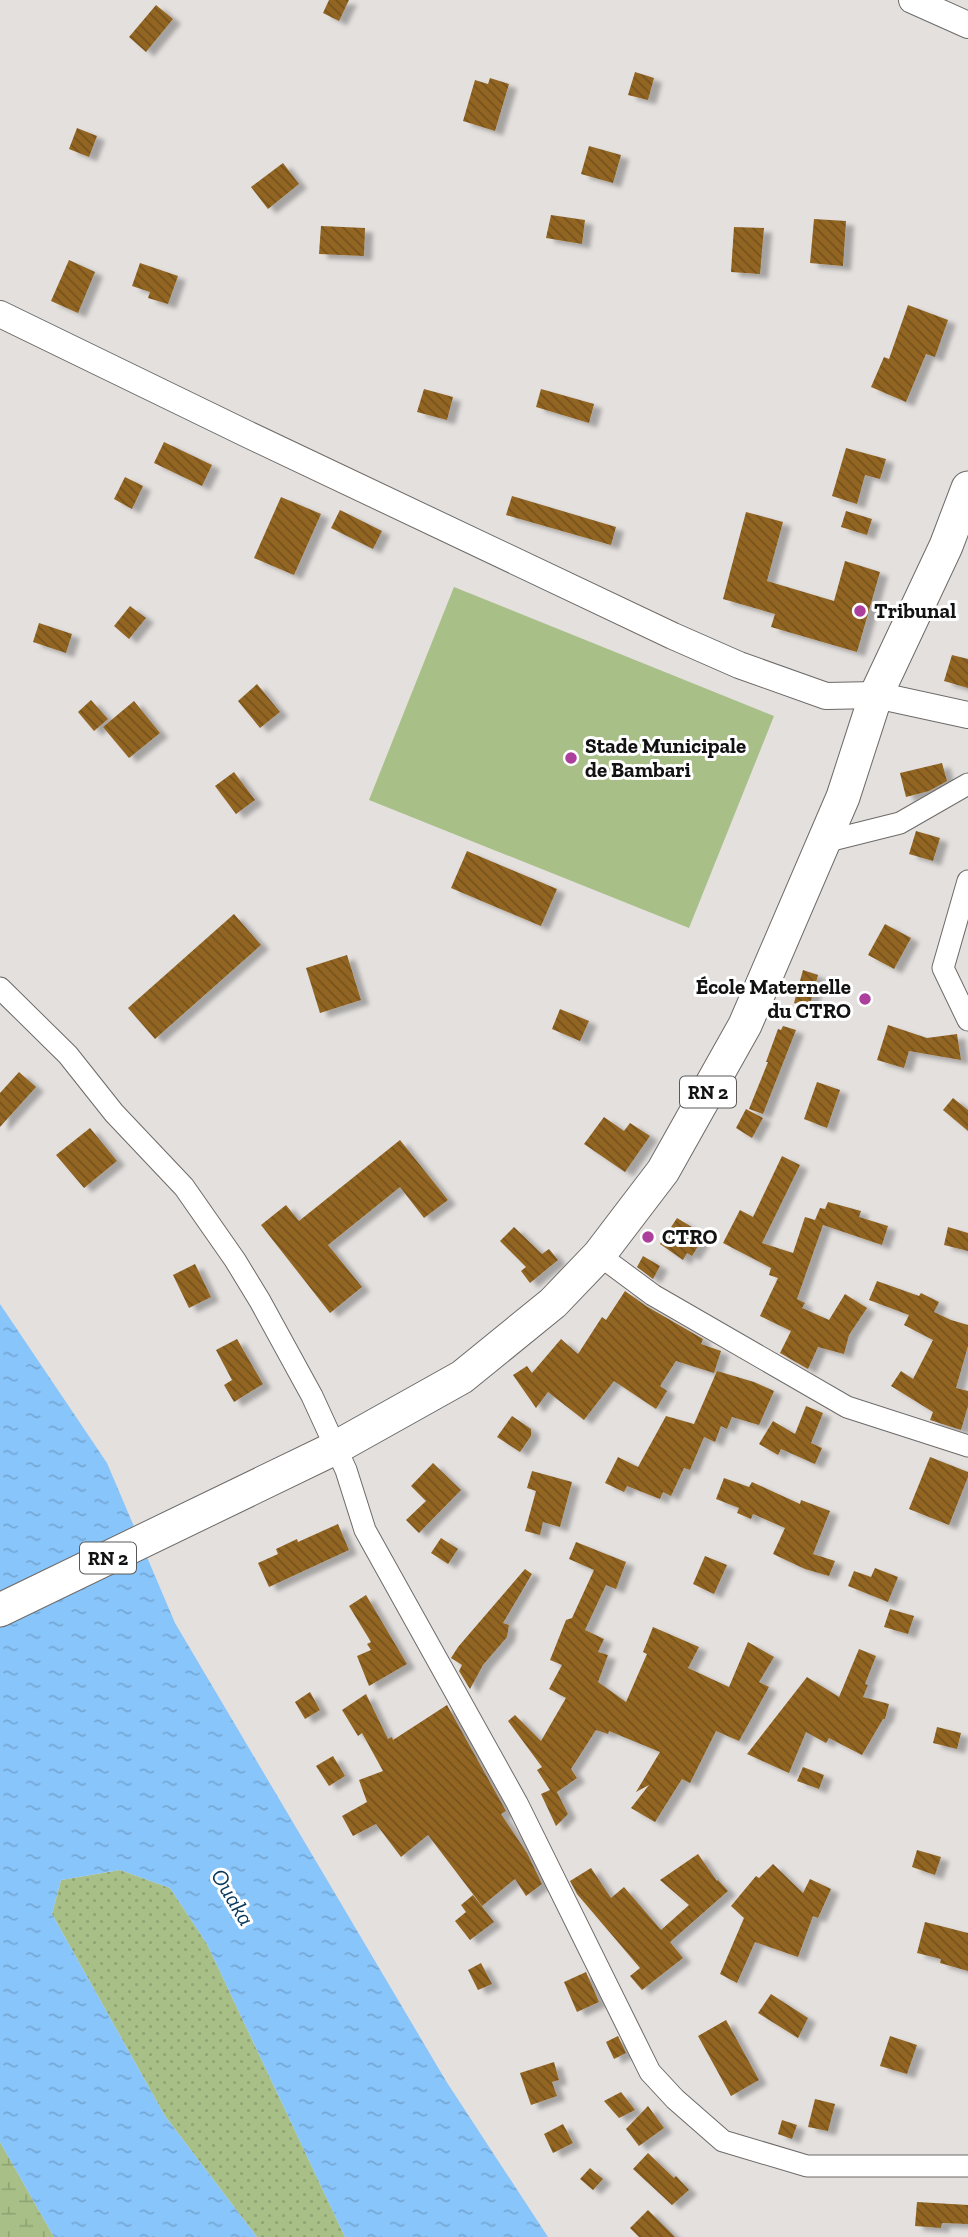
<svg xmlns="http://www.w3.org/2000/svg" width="968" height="2237" font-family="'Zilla Slab',serif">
  <defs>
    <pattern id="grass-dots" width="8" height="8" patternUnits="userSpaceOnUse" patternTransform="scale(1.75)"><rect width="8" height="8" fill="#a8c088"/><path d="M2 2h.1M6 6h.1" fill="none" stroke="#90a474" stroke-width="1.8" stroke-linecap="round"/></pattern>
    <pattern id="wetland-marsh" width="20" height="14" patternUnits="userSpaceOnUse" patternTransform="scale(1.75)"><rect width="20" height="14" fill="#a8c088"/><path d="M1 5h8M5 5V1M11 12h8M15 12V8" fill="none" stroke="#90a474"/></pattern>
    <pattern id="water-ripples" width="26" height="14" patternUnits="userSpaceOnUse" patternTransform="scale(1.75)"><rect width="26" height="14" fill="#88c5fb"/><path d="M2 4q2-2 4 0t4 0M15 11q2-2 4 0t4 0" fill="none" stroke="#74a8d6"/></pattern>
    <pattern id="building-back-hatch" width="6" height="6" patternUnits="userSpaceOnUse" patternTransform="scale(1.75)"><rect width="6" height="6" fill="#926523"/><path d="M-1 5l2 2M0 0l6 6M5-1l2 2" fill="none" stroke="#76521d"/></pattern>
    <filter id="shadow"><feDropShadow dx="8" dy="4.5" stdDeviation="2" flood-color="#0004"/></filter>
  </defs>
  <rect width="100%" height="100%" fill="#e3e0de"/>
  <!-- grass -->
  <path fill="url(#grass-dots)" d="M120 1870 170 1888 207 1944 345 2237H257L165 2116 52 1914 61 1880Z"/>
  <!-- wetland -->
  <path fill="url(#wetland-marsh)" d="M0 2142 54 2237H0Z"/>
  <!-- pitch -->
  <path fill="#a8c088" d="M454 587 774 716 689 928 369 800Z"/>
  <!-- water -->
  <path fill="url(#water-ripples)" d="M0 1304 107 1463 175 1623 446 2081 548 2237H345L207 1944 170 1888 120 1870 61 1880 52 1914 165 2116 257 2237H54L0 2142Z"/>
  <!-- building -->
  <g fill="url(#building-back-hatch)" filter="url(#shadow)">
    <path d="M329 0H349L339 21 323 13Z"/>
    <path d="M156 5 173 19 146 52 129 37Z"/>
    <path d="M635 72 654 78 648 100 628 95Z"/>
    <path d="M490 78 509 84 495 131 463 121 475 80 488 84Z"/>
    <path d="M77 128 97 136 89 157 69 149Z"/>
    <path d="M589 146 621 155 613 183 581 174Z"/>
    <path d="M283 163 299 184 268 209 251 187Z"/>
    <path d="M551 215 585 220 582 244 546 238Z"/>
    <path d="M814 219 846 221 843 266 810 263Z"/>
    <path d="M321 226 365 228 364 256 319 254Z"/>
    <path d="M734 227 764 228 760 274 731 272Z"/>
    <path d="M69 260 95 272 78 313 51 301Z"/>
    <path d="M140 263 178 276 168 304 148 298 150 292 132 286Z"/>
    <path d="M908 305 948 320 935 357 926 354 906 402 871 387 884 357 889 359Z"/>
    <path d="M424 389 453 397 447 420 417 412Z"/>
    <path d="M541 389 594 404 589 423 536 407Z"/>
    <path d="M164 442 212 465 202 486 154 463Z"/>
    <path d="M846 448 886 459 880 479 865 475 857 504 832 496Z"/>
    <path d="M125 477 143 486 132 509 114 499Z"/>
    <path d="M512 496 616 527 611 545 506 515Z"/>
    <path d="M281 497 321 514 294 575 254 558Z"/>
    <path d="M340 510 382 531 373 549 331 528Z"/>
    <path d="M846 511 872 519 867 535 841 527Z"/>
    <path d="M746 512 783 522 767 581 834 601 845 561 880 572 857 652 771 627 775 614 723 599Z"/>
    <path d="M130 606 146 618 129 639 114 626Z"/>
    <path d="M39 623 72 634 66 653 33 642Z"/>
    <path d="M952 655 968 659V688L944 681Z"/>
    <path d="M257 684 280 712 260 728 238 701Z"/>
    <path d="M91 700 108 719 94 731 78 712Z"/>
    <path d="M134 701 160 733 129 758 103 727Z"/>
    <path d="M942 763 947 781 929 791 906 797 900 773Z"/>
    <path d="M234 772 255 800 236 814 215 786Z"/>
    <path d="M916 831 940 838 933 861 909 854Z"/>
    <path d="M467 851 557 889 541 926 451 888Z"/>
    <path d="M234 914 261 945 155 1039 128 1008Z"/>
    <path d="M885 924 911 938 894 969 868 955Z"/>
    <path d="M347 955 361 1000 320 1013 306 968Z"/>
    <path d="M803 970 818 975 809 1008 794 1003Z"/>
    <path d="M560 1009 589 1021 580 1041 552 1029Z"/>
    <path d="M888 1025 927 1038 957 1034 961 1060 909 1051 904 1068 877 1060Z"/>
    <path d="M783 1026 796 1030 763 1114 749 1109 768 1062H766L778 1029 781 1030Z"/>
    <path d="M19 1072 36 1087 0 1127V1093Z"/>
    <path d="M817 1082 840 1090 827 1128 804 1119Z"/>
    <path d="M953 1098 968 1110V1131L943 1110Z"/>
    <path d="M746 1109 763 1118 752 1138 736 1128Z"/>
    <path d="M604 1117 624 1131 630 1123 650 1136 625 1172 584 1144Z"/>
    <path d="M90 1128 117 1161 84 1188 56 1155Z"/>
    <path d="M400 1140 448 1200 424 1218 400 1187 328 1245 362 1287 330 1313 261 1225 286 1205 299 1221Z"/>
    <path d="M782 1156 800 1165 762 1243 793 1253 805 1217 815 1220 820 1208 825 1209 828 1202 861 1211 859 1217 888 1226 882 1245 823 1225 797 1299 805 1303 802 1308 829 1320 845 1294 867 1308 849 1335 844 1354 818 1347 808 1369 780 1353 791 1331 760 1316 778 1278 769 1275 771 1268 723 1243 740 1210 753 1217Z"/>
    <path d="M677 1218 705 1235 692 1256 687 1253 683 1260 660 1244Z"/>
    <path d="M514 1227 542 1254 549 1249 558 1260 530 1283 521 1271 526 1267 500 1241Z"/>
    <path d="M948 1227 968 1233V1251L944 1245Z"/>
    <path d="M643 1256 660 1266 653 1279 637 1267Z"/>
    <path d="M195 1264 211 1297 189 1308 173 1275Z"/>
    <path d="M877 1281 919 1296 921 1293 939 1302 934 1312 951 1320 968 1325V1346L956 1388 968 1391V1406L961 1430 930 1420 933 1412 891 1386 901 1371 913 1379 933 1340 904 1325 909 1315 869 1300Z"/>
    <path d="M625 1291 646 1306 703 1339 701 1344 721 1351 714 1373 676 1361 660 1386 667 1391 656 1409 614 1381 584 1420 548 1392 536 1408 513 1375 527 1366 532 1373 561 1339 578 1354 602 1317 606 1320Z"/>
    <path d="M237 1339 263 1384 234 1402 224 1385 232 1380 216 1350Z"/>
    <path d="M717 1371 754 1382 774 1391 759 1425 732 1417 727 1429 721 1426 715 1442 704 1437 690 1470 684 1468 671 1496 663 1492 660 1499 627 1486 624 1492 605 1483 618 1457 638 1467 666 1416 694 1424Z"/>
    <path d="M806 1406 823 1413 811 1443 822 1448 815 1464 781 1449 778 1455 759 1444 773 1421 795 1434Z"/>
    <path d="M512 1416 531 1429V1436L520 1452 497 1437Z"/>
    <path d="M930 1457 968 1472V1477L949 1525 909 1509Z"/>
    <path d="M433 1463 461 1490 419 1533 406 1520 426 1501 411 1486Z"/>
    <path d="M532 1471 572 1482 560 1527 543 1522 540 1535 525 1531 536 1491 527 1488Z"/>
    <path d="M724 1478 749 1487 752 1482 800 1504 801 1500 830 1511 813 1554 835 1561 829 1576 805 1569 773 1554 785 1528 753 1514 751 1519 737 1513 739 1508 716 1499Z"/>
    <path d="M338 1524 349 1550 269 1587 258 1563 278 1554 276 1549 297 1539 298 1542Z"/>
    <path d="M441 1538 458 1549 448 1564 431 1553Z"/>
    <path d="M576 1542 626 1562 616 1589 606 1585 585 1630 604 1639 598 1652 608 1655 598 1682 626 1702 647 1654 643 1652 653 1627 699 1647 688 1668 729 1687 748 1642 774 1657 759 1682 769 1687 739 1741 716 1731 690 1783 682 1779 655 1822 631 1808 649 1785 636 1792 660 1752 609 1731 608 1734 596 1730 571 1769 577 1778 557 1792 568 1814 556 1826 541 1794 550 1790 537 1770 542 1767 508 1721 515 1715 541 1741 566 1698 549 1689 562 1665 550 1660 566 1620 572 1618 594 1570 569 1559Z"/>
    <path d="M705 1556 727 1565 714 1594 693 1584Z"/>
    <path d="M875 1568 898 1577 888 1602 848 1586 854 1571 871 1577Z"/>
    <path d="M525 1569 532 1574 503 1623 509 1625 507 1637 483 1665 470 1689 459 1671 462 1665 451 1658 458 1647Z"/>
    <path d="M366 1595 407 1664 369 1686 357 1656 371 1650 367 1644 371 1642 349 1606Z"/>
    <path d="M890 1609 914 1616 908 1634 884 1627Z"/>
    <path d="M859 1649 876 1656 865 1684 868 1685 863 1697 889 1704 885 1719H883L862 1755 829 1738 826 1743 806 1732 789 1773 747 1754 807 1677 839 1697Z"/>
    <path d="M310 1692 320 1710 305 1719 295 1702Z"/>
    <path d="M366 1694 388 1739 392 1737 393 1740 447 1705 506 1811 501 1814 527 1853 542 1884 526 1896 515 1879 482 1906 428 1835 401 1857 376 1824 353 1836 342 1816 367 1802 359 1780 383 1771 362 1733 358 1736 342 1710Z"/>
    <path d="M937 1727 961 1733 957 1749 933 1743Z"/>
    <path d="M333 1756 345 1776 329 1786 316 1766Z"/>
    <path d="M803 1767 824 1775 819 1789 797 1781Z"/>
    <path d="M917 1850 941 1857 935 1875 912 1867Z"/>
    <path d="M698 1854 717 1881 718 1880 728 1891 670 1942 683 1958 642 1990 630 1976 640 1968 577 1894 570 1881 591 1868 611 1898 624 1887 661 1930 689 1905 660 1880Z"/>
    <path d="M773 1864 803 1893 810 1879 831 1889 818 1918 813 1916 798 1957 755 1942 737 1983 720 1974 744 1918 731 1906 756 1876 759 1878Z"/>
    <path d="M473 1895 494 1922 470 1940 455 1921 466 1912 461 1905Z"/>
    <path d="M925 1922 968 1933V1971L940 1963 941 1959 917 1953Z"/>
    <path d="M481 1963 492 1984 478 1990 468 1970Z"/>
    <path d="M586 1972 599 2002 577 2012 564 1982Z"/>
    <path d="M771 1994 808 2018 798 2038 758 2013Z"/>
    <path d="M726 2020 759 2080 731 2096 698 2036Z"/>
    <path d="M618 2036 626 2053 614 2059 606 2042Z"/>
    <path d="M890 2036 917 2045 907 2074 880 2066Z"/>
    <path d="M554 2062 559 2080 552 2082 557 2096 531 2105 520 2073Z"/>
    <path d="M621 2092 635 2110 619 2118 604 2101Z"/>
    <path d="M815 2099 835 2104 828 2131 808 2127Z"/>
    <path d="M648 2106 664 2128 639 2146 626 2129Z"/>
    <path d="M782 2120 797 2125 792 2139 778 2134Z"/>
    <path d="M563 2124 573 2143 553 2153 544 2134Z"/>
    <path d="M648 2153 674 2178 676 2176 689 2190 672 2205 633 2169Z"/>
    <path d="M590 2168 603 2179 593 2190 580 2179Z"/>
    <path d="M917 2202 968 2205V2224L942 2223 941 2228 915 2226Z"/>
    <path d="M648 2210 675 2237H639L630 2228Z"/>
  </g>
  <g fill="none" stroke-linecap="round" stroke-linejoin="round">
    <defs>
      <g id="minor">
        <path d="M824 842 900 823 968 784"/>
        <path d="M968 881 943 968 968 1020"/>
        <path d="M0 988 68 1055 114 1113 184 1187 235 1260 260 1301 312 1396 346 1470 365 1530 517 1803 650 2072 675 2099 723 2141 807 2166H968"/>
        <path d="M599 1255 653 1295 847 1407 968 1446"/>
      </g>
      <g id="tertiary">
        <path d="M912 0 968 25"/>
        <path d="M0 314 247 434 673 636 739 665 826 696 876 695 968 715"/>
      </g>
      <path id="primary" d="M0 1610 335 1448 462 1377 553 1303 599 1255 663 1171 745 1025 843 797 876 695 946 546 968 488"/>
    </defs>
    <!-- minor casing -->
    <use href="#minor" stroke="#6d6a68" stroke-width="23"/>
    <!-- tertiary casing -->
    <use href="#tertiary" stroke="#6d6a68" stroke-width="28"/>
    <!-- primary casing -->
    <use href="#primary" stroke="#6d6a68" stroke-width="35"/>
    <!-- minor -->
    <use href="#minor" stroke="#fff" stroke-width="21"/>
    <!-- tertiary -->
    <use href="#tertiary" stroke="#fff" stroke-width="26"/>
    <!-- primary -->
    <use href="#primary" stroke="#fff" stroke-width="33"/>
  </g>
  <!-- markers -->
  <g fill="#ac3e9c" stroke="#fff" stroke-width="2.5">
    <circle cx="860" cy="611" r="7"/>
    <circle cx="571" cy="758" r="7"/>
    <circle cx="865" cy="999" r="7"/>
    <circle cx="648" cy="1237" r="7"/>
  </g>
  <g text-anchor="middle" stroke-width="6" stroke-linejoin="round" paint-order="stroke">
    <!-- shield labels -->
    <g fill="#fff" stroke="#5a5959" stroke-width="2">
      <rect x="680" y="1076.5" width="56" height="31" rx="5"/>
      <rect x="80" y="1542.5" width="56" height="31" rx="5"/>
    </g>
    <g font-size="19" font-weight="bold" fill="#131212">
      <text x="708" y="1099">RN 2</text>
      <text x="108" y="1565">RN 2</text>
    </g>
    <!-- poi labels -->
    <g font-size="21" font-weight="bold" fill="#131212" stroke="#fff" text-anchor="start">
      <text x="874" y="618">Tribunal</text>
      <text x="585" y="753">Stade Municipale<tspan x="585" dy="24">de Bambari</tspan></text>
      <text x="851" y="994" text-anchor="end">École Maternelle<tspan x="851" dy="24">du CTRO</tspan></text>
      <text x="662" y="1244">CTRO</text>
    </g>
    <!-- water labels -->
    <g font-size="23" font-style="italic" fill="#08375a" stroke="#fff">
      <text transform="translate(233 1897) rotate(59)" y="8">Ouaka</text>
    </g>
  </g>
</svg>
